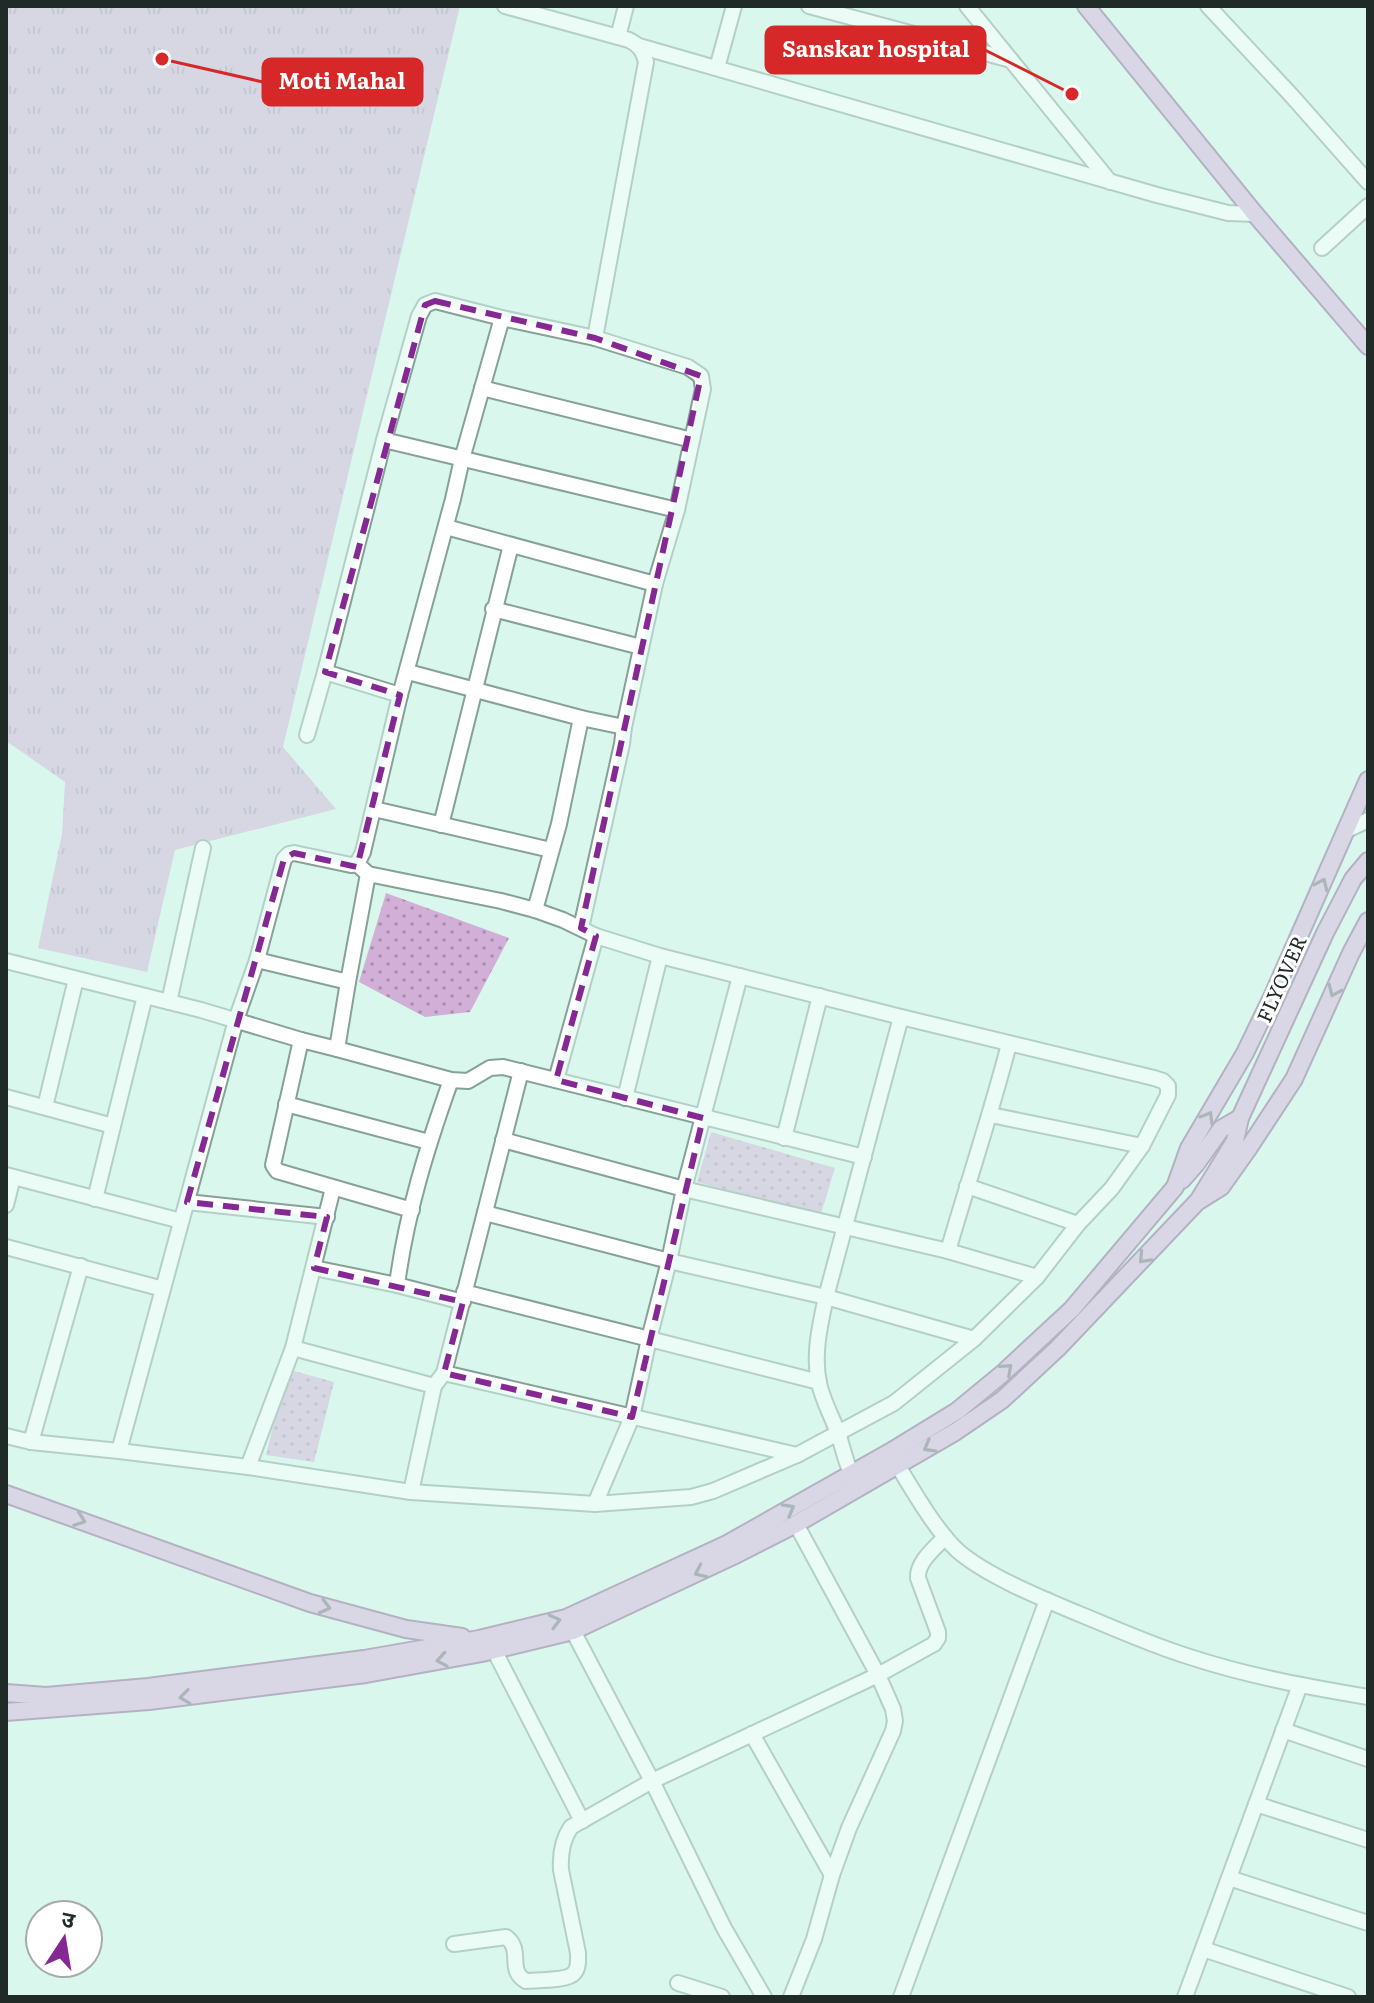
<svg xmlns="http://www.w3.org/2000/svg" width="1374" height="2003" font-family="Literata,'Noto Sans Devanagari',serif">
  <defs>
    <pattern id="grass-dots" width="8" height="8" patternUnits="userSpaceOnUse" patternTransform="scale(2)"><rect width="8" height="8" fill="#d1afd6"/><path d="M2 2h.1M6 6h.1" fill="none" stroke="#a98fae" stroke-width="1.8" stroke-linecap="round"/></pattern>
    <pattern id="park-tufts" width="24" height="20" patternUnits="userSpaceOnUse" patternTransform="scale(2)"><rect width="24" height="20" fill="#d1afd6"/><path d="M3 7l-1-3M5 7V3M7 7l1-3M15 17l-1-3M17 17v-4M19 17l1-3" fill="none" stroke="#a98fae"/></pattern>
  </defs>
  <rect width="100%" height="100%" fill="#daf7ed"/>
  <!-- grass -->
  <g fill="url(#grass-dots)">
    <path d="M386 893 509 938 470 1012 425 1017 359 982Z"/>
    <path d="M711 1132 835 1168 820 1217 697 1182Z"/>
    <path d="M287 1369 334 1382 314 1462 266 1455Z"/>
  </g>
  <!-- park -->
  <path fill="url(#park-tufts)" d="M6 6H460L283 747 336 809 175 850 147 972 38 948 62 834 65 782 6 741Z"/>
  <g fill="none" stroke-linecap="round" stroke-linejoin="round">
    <defs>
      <g id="minor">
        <path d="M809 6 1011 60"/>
        <path d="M967 6 1110 182"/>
        <path d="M1208 6 1291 95 1368 182"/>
        <path d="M618 37 626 6"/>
        <path d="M639 46 1157 195 1228 213 1255 214"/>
        <path d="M717 68 734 6"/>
        <path d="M1322 248 1368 206"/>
        <path d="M482 388 692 440"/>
        <path d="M384 440 677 510"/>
        <path d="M446 527 655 584"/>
        <path d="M493 609 641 647"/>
        <path d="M408 672 581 718 624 727"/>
        <path d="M400 695 325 672 384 440 419 316 425 305 435 301 502 318"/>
        <path d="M307 735 325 672"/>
        <path d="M374 809 551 850"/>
        <path d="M441 825 511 545"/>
        <path d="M1347 830 1368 820"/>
        <path d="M357 864 368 874 501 901 535 910 563 920 596 936 660 956 901 1017 1154 1078 1163 1081 1168 1086V1095L1142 1146 1112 1188 1078 1224 1037 1277 974 1339 894 1403 797 1455 713 1491 691 1497 595 1504 411 1492"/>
        <path d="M535 910 559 824 581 718"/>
        <path d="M581 928 622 744 624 727 655 584 677 510 703 389 701 376 688 367 595 338"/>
        <path d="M257 960 348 982 368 874"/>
        <path d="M6 961 201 1010 301 1040 337 1049 348 982"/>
        <path d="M169 1002 203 848"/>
        <path d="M301 1040 273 1165 277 1171 412 1210"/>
        <path d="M337 1049 451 1080 468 1081 490 1068 503 1067 864 1157"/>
        <path d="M556 1080 596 936"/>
        <path d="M6 1097 113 1126 95 1199"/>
        <path d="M625 1098 660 956"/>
        <path d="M286 1104 429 1142"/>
        <path d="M45 1107 76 979"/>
        <path d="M991 1115 1142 1146"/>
        <path d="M113 1126 145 996"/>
        <path d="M784 1138 820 996"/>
        <path d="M503 1140 684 1189 948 1251 1037 1277"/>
        <path d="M6 1175 181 1221"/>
        <path d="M967 1186 1078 1224"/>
        <path d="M187 1202 327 1217"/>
        <path d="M6 1205 13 1177"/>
        <path d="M485 1213 669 1261 826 1297 974 1339"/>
        <path d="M6 1247 163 1289"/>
        <path d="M948 1251C968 1182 991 1114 1009 1044"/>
        <path d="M314 1268 397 1285 463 1302"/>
        <path d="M397 1285C406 1215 427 1147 451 1080"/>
        <path d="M464 1292 819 1382"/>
        <path d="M293 1348 434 1386"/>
        <path d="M444 1373 797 1455"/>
        <path d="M6 1436 31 1442 119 1451 236 1020 257 960 284 859 289 854 294 853 351 865 357 864 363 852 400 695 453 499 462 459 502 318 595 338 646 62C643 50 639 45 629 40L505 6"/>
        <path d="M31 1442 81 1266"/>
        <path d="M119 1451 248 1467 411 1492 434 1386 444 1373 521 1071"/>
        <path d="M892 1456C909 1484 935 1530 958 1551 987 1576 1041 1598 1077 1613 1114 1628 1151 1645 1190 1657 1248 1676 1308 1687 1368 1697"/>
        <path d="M248 1467 293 1348 333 1188"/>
        <path d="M856 1483C847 1469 844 1452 839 1436 833 1418 823 1402 819 1383 813 1354 820 1325 826 1297L901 1017"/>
        <path d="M595 1504 632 1417 649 1339 669 1261 684 1189 740 976"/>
        <path d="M573 1631 652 1781 724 1928 764 1997"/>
        <path d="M494 1650 582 1821"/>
        <path d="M1283 1730 1368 1759"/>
        <path d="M752 1734 832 1875"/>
        <path d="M1256 1804 1368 1840"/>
        <path d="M1229 1878 1368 1923"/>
        <path d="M454 1944 506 1937C524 1950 506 1970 526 1981 537 1980 568 1981 574 1973 579 1968 578 1960 578 1953L561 1870C560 1854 562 1840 571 1827L652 1781 878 1675 934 1644 938 1638V1632L918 1578C917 1562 934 1549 945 1537"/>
        <path d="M1203 1949 1348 1997"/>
        <path d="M678 1983 722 1997"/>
        <path d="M791 1997 814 1939 832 1875 849 1828 893 1731 895 1721 893 1709 878 1675 796 1524"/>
        <path d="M901 1997 1047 1600"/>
        <path d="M1185 1997 1300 1685"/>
      </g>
      <g id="major">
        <path d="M1086 6 1255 214 1368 346"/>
        <path d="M1182 1180 1196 1164 1221 1129 1240 1118"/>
        <path d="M1200 1198 1235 1141 1240 1118 1325 933 1353 879 1368 861"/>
        <path d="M6 1494 310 1603 406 1629 462 1637"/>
        <path d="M6 1693 46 1696 148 1687 364 1659 479 1639 566 1618 727 1544 890 1452 957 1411 1002 1374 1072 1309 1175 1187 1189 1148 1245 1053 1273 995 1368 780"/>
        <path d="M6 1712 149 1701 366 1674 482 1653 573 1631 733 1556 796 1524 955 1432 1002 1400 1057 1349 1197 1202 1221 1187 1248 1149 1294 1079 1351 953 1368 921"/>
      </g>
    </defs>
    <!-- minor casing -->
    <use href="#minor" stroke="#86a198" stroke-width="18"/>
    <!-- major casing -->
    <use href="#major" stroke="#855d8f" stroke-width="20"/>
    <!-- minor -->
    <use href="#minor" stroke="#fff" stroke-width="14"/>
    <!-- major -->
    <use href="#major" stroke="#d7aedd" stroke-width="16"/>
  </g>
  <!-- one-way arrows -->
  <defs><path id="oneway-chevron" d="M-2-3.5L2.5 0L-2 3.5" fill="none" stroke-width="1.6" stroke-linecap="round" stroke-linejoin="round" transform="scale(2)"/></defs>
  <g stroke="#726679">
    <use href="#oneway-chevron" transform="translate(1322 884) rotate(-66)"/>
    <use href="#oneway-chevron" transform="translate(1334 991) rotate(114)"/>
    <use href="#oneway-chevron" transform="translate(1208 1117) rotate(-60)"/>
    <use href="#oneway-chevron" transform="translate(1144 1258) rotate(133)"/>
    <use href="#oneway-chevron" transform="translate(1007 1369) rotate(-42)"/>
    <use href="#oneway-chevron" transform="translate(929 1447) rotate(151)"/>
    <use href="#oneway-chevron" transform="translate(789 1509) rotate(-29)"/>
    <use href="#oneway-chevron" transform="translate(80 1520) rotate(20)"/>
    <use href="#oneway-chevron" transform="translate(700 1572) rotate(155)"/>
    <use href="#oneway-chevron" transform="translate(325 1607) rotate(15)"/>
    <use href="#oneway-chevron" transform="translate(555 1621) rotate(-15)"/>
    <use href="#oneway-chevron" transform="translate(442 1660) rotate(170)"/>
    <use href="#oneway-chevron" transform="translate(185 1697) rotate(173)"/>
  </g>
  <!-- marked area -->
  <path d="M0 0H1374V2003H0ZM435 301 595 338 701 376 581 928 596 936 556 1080 703 1118 632 1417 444 1373 463 1302 314 1268 327 1217 187 1202 284 859 294 853 357 867 400 695 325 672 425 305Z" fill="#daf7ed" fill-opacity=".55" fill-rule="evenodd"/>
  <path fill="none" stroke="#852893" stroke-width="6" stroke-dasharray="16 10" stroke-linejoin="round" d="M435 301 595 338 701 376 581 928 596 936 556 1080 703 1118 632 1417 444 1373 463 1302 314 1268 327 1217 187 1202 284 859 294 853 357 867 400 695 325 672 425 305Z"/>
  <g text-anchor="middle" stroke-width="6" stroke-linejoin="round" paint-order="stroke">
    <!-- street labels -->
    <g font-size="20" fill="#202b28" stroke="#fff">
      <text transform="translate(1282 979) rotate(-66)" y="7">FLYOVER</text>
    </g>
  </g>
  <!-- callouts -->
  <path fill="none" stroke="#d62828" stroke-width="3" d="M1072 94L985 50M162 59L263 82"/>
  <g fill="#d62828" stroke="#fff" stroke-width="3">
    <circle cx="1072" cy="94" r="8"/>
    <circle cx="162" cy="59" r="8"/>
  </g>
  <g fill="#d62828" stroke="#d62828" stroke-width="3">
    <rect x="766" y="27" width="219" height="46" rx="8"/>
    <rect x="263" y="59" width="159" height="46" rx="8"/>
  </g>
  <g font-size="22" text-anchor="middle" font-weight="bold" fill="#fff">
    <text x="876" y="57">Sanskar hospital</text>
    <text x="342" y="89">Moti Mahal</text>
  </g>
  <!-- border -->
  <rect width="1374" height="2003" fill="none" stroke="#202b28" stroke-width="16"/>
  <!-- north arrow -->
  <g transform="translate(64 1939) rotate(12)"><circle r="38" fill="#ffffff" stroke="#a6aaa9" stroke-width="2"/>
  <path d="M0-6L14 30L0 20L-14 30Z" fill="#852893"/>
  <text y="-12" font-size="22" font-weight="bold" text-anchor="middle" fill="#202b28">उ</text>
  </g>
</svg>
